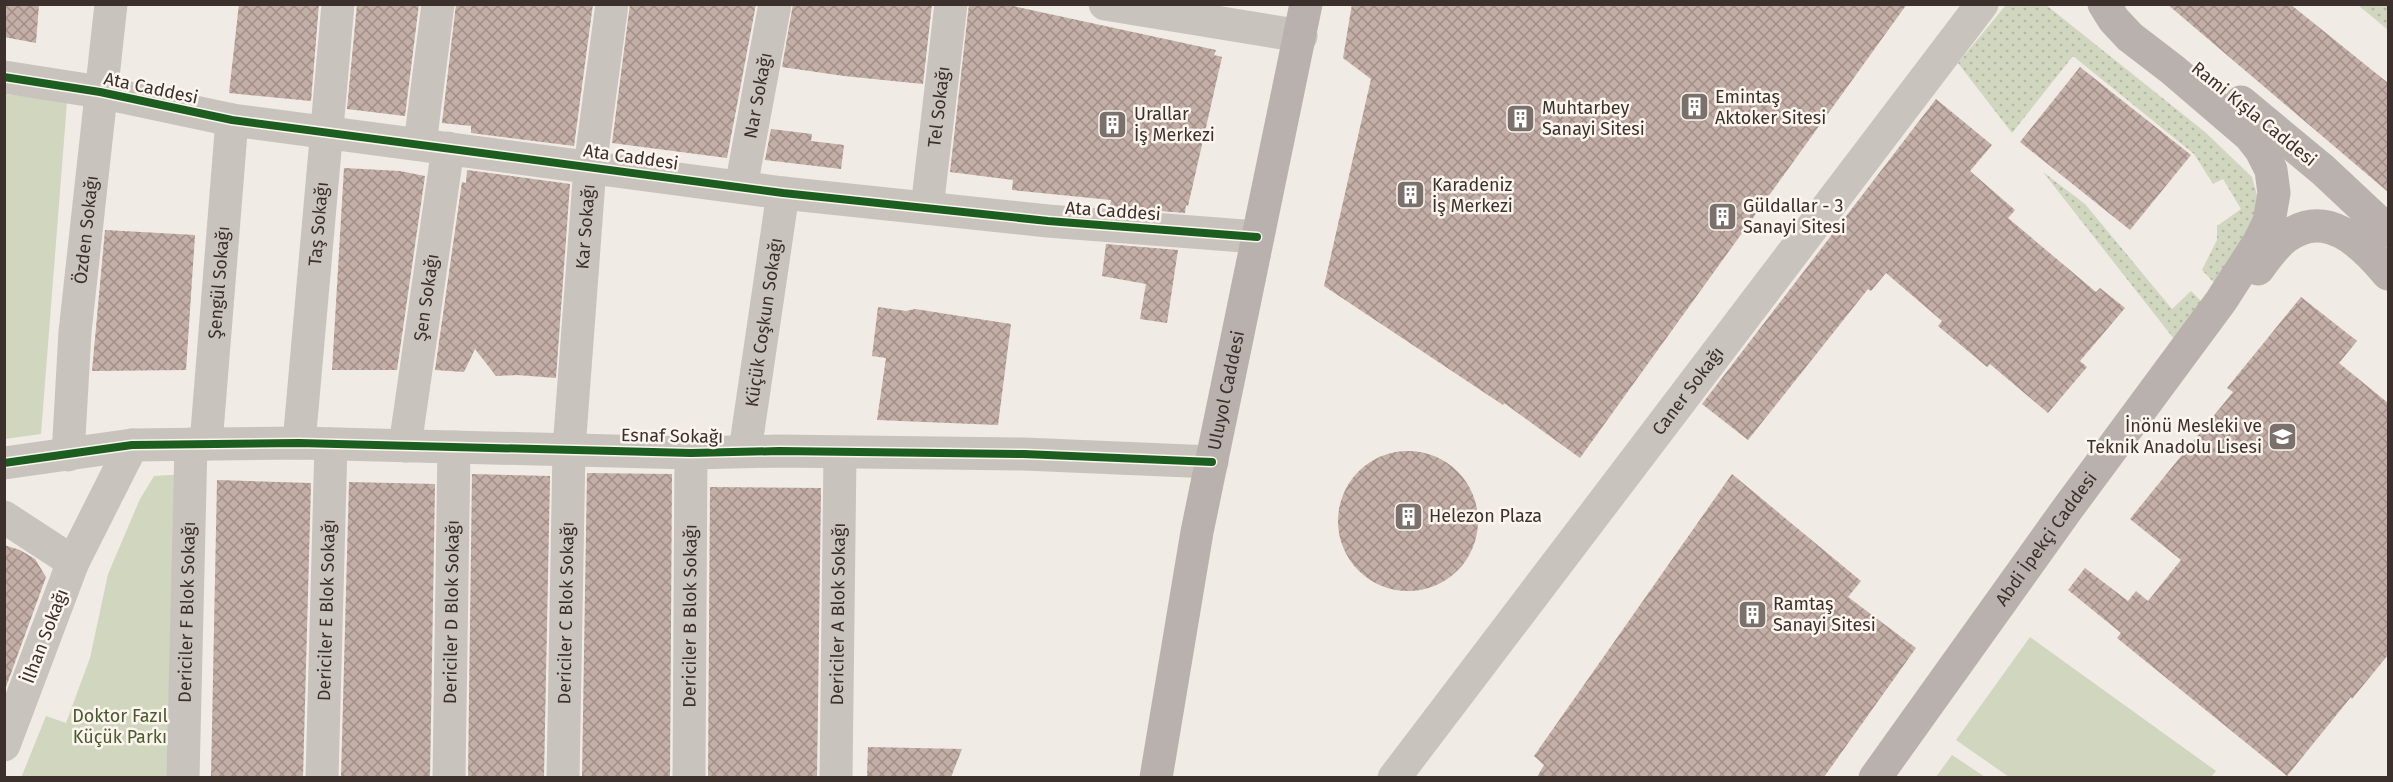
<svg xmlns="http://www.w3.org/2000/svg" width="2393" height="782" font-family="'Fira Sans',sans-serif">
  <defs>
    <pattern id="grass-dots" width="8" height="8" patternUnits="userSpaceOnUse" patternTransform="scale(1.5)"><rect width="8" height="8" fill="#d1d6bf"/><path d="M2 2h.1M6 6h.1" fill="none" stroke="#b4b8a4" stroke-width="1.8" stroke-linecap="round"/></pattern>
    <pattern id="building-cross-hatch" width="8" height="8" patternUnits="userSpaceOnUse" patternTransform="scale(1.5)"><rect width="8" height="8" fill="#c3afa7"/><path d="M0 0l8 8M0 8l8-8" fill="none" stroke="#a08f88"/></pattern>
  </defs>
  <rect width="100%" height="100%" fill="#f0ebe5"/>
  <!-- grass -->
  <g fill="url(#grass-dots)">
    <path d="M2006 5H2046L2205 132 2252 177 2260 206 2217 286 2202 270 2217 240V226L2241 209 2223 179 2213 184 2194 154 2073 56 2012 133 1958 63Z"/>
    <path d="M2358 5H2388V30Z"/>
    <path d="M2043 172 2085 204 2172 309 2191 291 2203 303 2174 339Z"/>
  </g>
  <!-- park -->
  <g fill="#d1d6bf">
    <path d="M5 94 67 102 41 434 5 439Z"/>
    <path d="M187 474 169 777 21 778 46 716 66 723 90 658 108 574 140 499 154 476Z"/>
    <path d="M2030 637 2216 771 2211 777H2009L1956 740Z"/>
    <path d="M1952 755 1985 777H1936Z"/>
  </g>
  <!-- building -->
  <g fill="url(#building-cross-hatch)">
    <path d="M4 4H39L36 43 4 37Z"/>
    <path d="M239 4H319L311 101 229 93Z"/>
    <path d="M357 4H419L405 116 347 109Z"/>
    <path d="M456 4H593L574 146 471 133V126L442 123Z"/>
    <path d="M630 4H756L727 158 612 143Z"/>
    <path d="M793 4H932L923 84 844 76 782 67Z"/>
    <path d="M969 4 1013 6 1216 50 1214 55 1222 57 1188 206 1186 205 1185 213 1110 207 1111 200 1012 190 1013 180 950 172Z"/>
    <path d="M1352 4H1907L1580 458 1504 403 1503 405 1324 286 1371 79 1343 58Z"/>
    <path d="M2167 4H2290L2388 83V192Z"/>
    <path d="M2080 67 2191 155 2130 230 2020 142Z"/>
    <path d="M1936 99 1992 145 1970 171 2015 210 2008 218 2096 292 2100 288 2125 308 2080 361 2087 367 2048 413 1990 364 1987 367 1938 326 1942 321 1886 273 1871 291 1868 289 1748 440 1702 404Z"/>
    <path d="M771 129 812 134 811 141 844 145 841 169 765 160Z"/>
    <path d="M344 168 400 171 425 176 397 370H332Z"/>
    <path d="M467 170 570 184 556 378 517 375 496 376 475 349 464 372 435 370 462 182 466 183Z"/>
    <path d="M105 230 195 235 186 370 92 371Z"/>
    <path d="M1106 244 1178 250 1167 323 1140 319 1146 284 1102 276Z"/>
    <path d="M2301 297 2357 341 2339 363 2388 403V655L2352 699 2351 697 2287 776 2117 638 2121 633 2068 590 2085 568 2128 601 2136 591 2148 601 2181 560 2130 519 2233 392 2227 388Z"/>
    <path d="M878 307 906 311 915 309 1011 324 998 425 877 420 886 358 872 356Z"/>
    <circle cx="1408" cy="521" r="70"/>
    <path d="M587 473 672 474 670 777H582Z"/>
    <path d="M472 474 550 476 544 777H468Z"/>
    <path d="M1732 474 1861 581 1848 597 1916 648 1824 777H1537L1544 765 1534 756Z"/>
    <path d="M217 480 311 483 303 777H211Z"/>
    <path d="M349 482 435 484 430 777H341Z"/>
    <path d="M710 487 821 488 817 777H708Z"/>
    <path d="M4 545 20 550 35 559 46 577 6 687Z"/>
    <path d="M868 747 962 749 951 777H867Z"/>
  </g>
  <g fill="none" stroke-linecap="round" stroke-linejoin="round">
    <!-- minor -->
    <g stroke="#c9c3be" stroke-width="33">
      <path d="M1105 4 1301 36"/>
      <path d="M420 144 438 4"/>
      <path id="s1" d="M741 187 775 4"/>
      <path id="s2" d="M927 208 951 4"/>
      <path id="s3" d="M299 443 338 4"/>
      <path id="s4" d="M206 444 232 120"/>
      <path id="s5" d="M405 446 448 148"/>
      <path id="s6" d="M745 451 783 193"/>
      <path id="s7" d="M68 455 75 332 111 4"/>
      <path d="M4 463 132 445 299 443 691 453 779 451 1024 454 1212 462"/>
      <path d="M73 562 132 445"/>
      <path id="s8" d="M183 778 191 444"/>
      <path id="s9" d="M322 778 331 444"/>
      <path id="s10" d="M449 778 454 447"/>
      <path id="s11" d="M563 778 569 449 590 167 612 4"/>
      <path id="s12" d="M689 778 691 453"/>
      <path id="s13" d="M836 778 840 453"/>
      <path id="s14" d="M1394 778 1982 4"/>
    </g>
    <!-- tertiary -->
    <g stroke="#c9c3be" stroke-width="33">
      <path d="M4 77 100 92 232 120 783 193 1048 221 1257 237"/>
      <path d="M4 517 73 562 4 745"/>
    </g>
    <!-- primary -->
    <g stroke="#b8b1ad" stroke-width="33">
      <path d="M2241 102 2323 170 2388 231"/>
      <path d="M2258 269C2266 258 2275 245 2286 237 2327 207 2363 244 2388 274"/>
      <path id="s15" d="M1156 778 1197 532 1306 4"/>
      <path id="s16" d="M1875 778 2068 508 2221 301 2259 242 2269 222 2274 193 2271 170 2261 150 2250 136 2173 70 2130 37 2114 20 2104 4"/>
    </g>
    <defs>
      <g id="cycleway">
        <path d="M4 77 100 92 232 120 783 193 1048 221 1257 237"/>
        <path d="M4 463 132 445 299 443 691 453 779 451 1024 454 1212 462"/>
      </g>
    </defs>
    <!-- cycleway casing -->
    <use href="#cycleway" stroke="#fbf5ee" stroke-width="11"/>
    <!-- cycleway -->
    <use href="#cycleway" stroke="#1b5e20" stroke-width="8"/>
  </g>
  <!-- icons -->
  <defs>
    <symbol id="building-square" viewBox="-11 -11 22 22"><rect x="-9" y="-9" width="18" height="18" rx="4" fill="#7a716c" stroke="#fbf5ee"/><path d="M-4-6H4V6H1V3H-1V6H-4ZM-2.5-4.3h1.7v1.8h-1.7ZM.8-4.3h1.7v1.8H.8ZM-2.5-1h1.7V.8h-1.7ZM.8-1h1.7V.8H.8Z" fill="#fff"/></symbol>
    <symbol id="school-square" viewBox="-11 -11 22 22"><rect x="-9" y="-9" width="18" height="18" rx="4" fill="#7a716c" stroke="#fbf5ee"/><path d="M0-5L7-2L0 1L-7-2ZM-4 1L0 2.5L4 1V4Q0 6-4 4Z" fill="#fff"/></symbol>
  </defs>
  <g fill-rule="evenodd">
    <use href="#building-square" x="1678" y="90" width="33" height="33"/>
    <use href="#building-square" x="1504" y="102" width="33" height="33"/>
    <use href="#building-square" x="1096" y="108" width="33" height="33"/>
    <use href="#building-square" x="1394" y="178" width="33" height="33"/>
    <use href="#building-square" x="1706" y="200" width="33" height="33"/>
    <use href="#school-square" x="2266" y="420" width="33" height="33"/>
    <use href="#building-square" x="1392" y="500" width="33" height="33"/>
    <use href="#building-square" x="1736" y="598" width="33" height="33"/>
  </g>
  <g text-anchor="middle" stroke-width="5" stroke-linejoin="round" paint-order="stroke">
    <!-- street labels -->
    <g font-size="18" fill="#3b302b" stroke="#fbf5ee">
      <text transform="translate(151 88) rotate(12)" y="6">Ata Caddesi</text>
      <text dy="6" stroke="none"><textPath href="#s1" startOffset="93">Nar Sokağı</textPath></text>
      <text dy="6" stroke="none"><textPath href="#s2" startOffset="102">Tel Sokağı</textPath></text>
      <text transform="translate(2254 114) rotate(39)" y="6">Rami Kışla Caddesi</text>
      <text transform="translate(631 157) rotate(8)" y="6">Ata Caddesi</text>
      <text transform="translate(1113 211) rotate(4)" y="6">Ata Caddesi</text>
      <text dy="6" stroke="none"><textPath href="#s3" startOffset="220">Taş Sokağı</textPath></text>
      <text dy="6" stroke="none"><textPath href="#s11" startOffset="552">Kar Sokağı</textPath></text>
      <text dy="6" stroke="none"><textPath href="#s7" startOffset="226">Özden Sokağı</textPath></text>
      <text dy="6" stroke="none"><textPath href="#s4" startOffset="162">Şengül Sokağı</textPath></text>
      <text dy="6" stroke="none"><textPath href="#s5" startOffset="150">Şen Sokağı</textPath></text>
      <text dy="6" stroke="none"><textPath href="#s6" startOffset="130">Küçük Coşkun Sokağı</textPath></text>
      <text dy="6" stroke="none"><textPath href="#s15" startOffset="394">Uluyol Caddesi</textPath></text>
      <text dy="6" stroke="none"><textPath href="#s14" startOffset="486">Caner Sokağı</textPath></text>
      <text transform="translate(672 436) rotate(1)" y="6">Esnaf Sokağı</text>
      <text dy="6" stroke="none"><textPath href="#s16" startOffset="294">Abdi İpekçi Caddesi</textPath></text>
      <text dy="6" stroke="none"><textPath href="#s8" startOffset="166">Dericiler F Blok Sokağı</textPath></text>
      <text dy="6" stroke="none"><textPath href="#s9" startOffset="168">Dericiler E Blok Sokağı</textPath></text>
      <text dy="6" stroke="none"><textPath href="#s10" startOffset="166">Dericiler D Blok Sokağı</textPath></text>
      <text dy="6" stroke="none"><textPath href="#s11" startOffset="165">Dericiler C Blok Sokağı</textPath></text>
      <text dy="6" stroke="none"><textPath href="#s12" startOffset="162">Dericiler B Blok Sokağı</textPath></text>
      <text dy="6" stroke="none"><textPath href="#s13" startOffset="164">Dericiler A Blok Sokağı</textPath></text>
      <text transform="translate(45 636) rotate(-69)" y="6">İlhan Sokağı</text>
    </g>
    <!-- poi labels -->
    <g font-size="18" fill="#3b302b" stroke="#fbf5ee" text-anchor="start">
      <text x="1715" y="103">Emintaş<tspan x="1715" dy="21">Aktoker Sitesi</tspan></text>
      <text x="1542" y="114">Muhtarbey<tspan x="1542" dy="21">Sanayi Sitesi</tspan></text>
      <text x="1134" y="120">Urallar<tspan x="1134" dy="21">İş Merkezi</tspan></text>
      <text x="1432" y="191">Karadeniz<tspan x="1432" dy="21">İş Merkezi</tspan></text>
      <text x="1743" y="212">Güldallar - 3<tspan x="1743" dy="21">Sanayi Sitesi</tspan></text>
      <text x="2262" y="432" text-anchor="end">İnönü Mesleki ve<tspan x="2262" dy="21">Teknik Anadolu Lisesi</tspan></text>
      <text x="1429" y="522">Helezon Plaza</text>
      <text x="1773" y="610">Ramtaş<tspan x="1773" dy="21">Sanayi Sitesi</tspan></text>
    </g>
    <!-- park labels -->
    <g font-size="18" fill="#4a5a2e" stroke="#fbf5ee">
      <text x="120" y="722">Doktor Fazıl<tspan x="120" dy="21">Küçük Parkı</tspan></text>
    </g>
  </g>
  <!-- border -->
  <rect width="2393" height="782" fill="none" stroke="#3b302b" stroke-width="12"/>
</svg>
